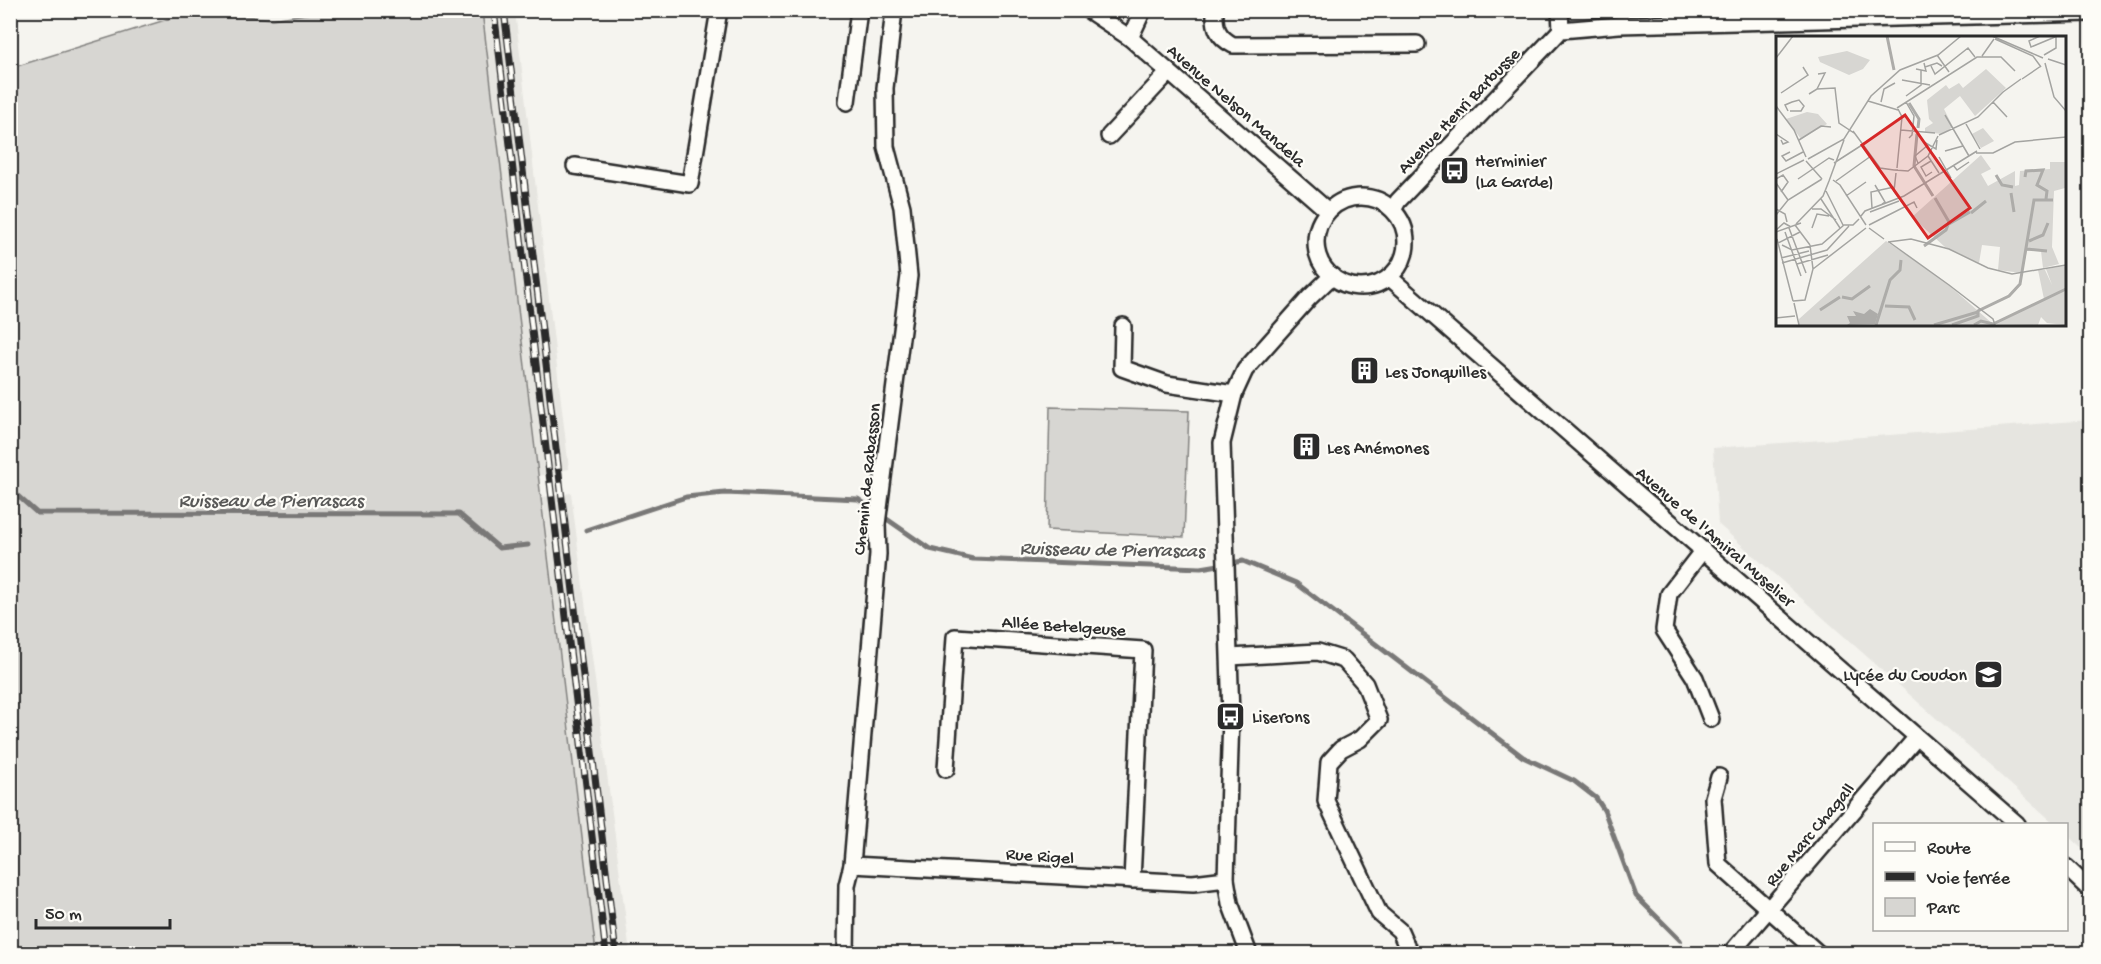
<svg xmlns="http://www.w3.org/2000/svg" width="2101" height="964" font-family="'Gochi Hand',sans-serif">
  <rect width="100%" height="100%" fill="#f5f4ef"/>
  <filter id="ink" filterUnits="userSpaceOnUse"><feTurbulence type="fractalNoise" baseFrequency=".0167" numOctaves="2"/><feDisplacementMap in="SourceGraphic" scale="12" xChannelSelector="R" yChannelSelector="G"/><feConvolveMatrix kernelMatrix="1 2 1 2 8 2 1 2 1" color-interpolation-filters="sRGB"/></filter>
  <g filter="url(#ink)">
    <!-- built -->
    <g fill="#e6e5e0">
      <path d="M482 11H515L569 469 539 476Z"/>
      <path d="M2090 420V856L2067 835 2066 824H2055L1718 524 1713 448Z"/>
      <path d="M571 493 630 953H596L542 497Z"/>
    </g>
    <!-- green -->
    <g fill="#d7d6d2" stroke="#81807e" stroke-width="1.5">
      <path d="M332 10 482 11 596 953H11V68L194 11 272 19Z"/>
      <path d="M1050 407 1189 411 1184 537 1047 530Z"/>
    </g>
    <g fill="none" stroke-linecap="round" stroke-linejoin="round">
      <!-- stream -->
      <g stroke="#797877" stroke-width="5">
        <path d="M10 489 37 513 459 514 499 548 528 545"/>
        <path d="M586 530 686 497 725 493 858 499 930 549 973 559 1201 568 1243 561 1296 583 1523 757 1574 781 1596 798 1604 810 1636 896 1680 940"/>
      </g>
      <defs>
        <g id="minor">
          <path d="M1088 10 1130 38 1328 211"/>
          <path d="M1215 10C1214 28 1218 37 1233 45L1417 44"/>
          <path d="M1560 10 1561 30"/>
          <path d="M1130 38 1143 10"/>
          <path d="M847 102 859 10"/>
          <path d="M1109 136 1169 72"/>
          <path d="M575 166 690 184 719 10"/>
          <circle cx="1361" cy="242" r="45"/>
          <path d="M1393 210 1398 201 1561 30 1619 25 2090 13"/>
          <path d="M1389 277 2017 824"/>
          <path d="M1123 326 1122 368 1167 384 1234 394"/>
          <path d="M1703 550 1669 594 1664 630 1695 678 1711 719"/>
          <path d="M1230 657 1318 652 1344 660 1365 684 1379 720 1360 739 1341 749 1329 762 1326 801 1379 913 1400 931 1410 954"/>
          <path d="M946 769 955 637 1143 650 1132 880"/>
          <path d="M1719 777 1713 798 1718 864 1819 954"/>
          <path d="M852 865 1193 883 1226 879"/>
          <path d="M2066 867 2090 890"/>
          <path d="M846 954 847 885 852 865 878 554 877 524 909 276 902 207 886 147 885 88 894 10"/>
          <path d="M1249 954 1230 903 1226 879 1231 716 1222 443 1234 394 1245 370 1309 298 1332 276"/>
          <path d="M1730 954 1916 738"/>
        </g>
      </defs>
      <!-- minor casing -->
      <use href="#minor" stroke="#2b2b2b" stroke-width="20"/>
      <!-- minor -->
      <use href="#minor" stroke="#fdfcf7" stroke-width="15"/>
      <defs>
        <g id="rail">
          <path d="M494 10 606 954"/>
          <path d="M504 10 616 954"/>
        </g>
      </defs>
      <!-- rail casing -->
      <use href="#rail" stroke="#2b2b2b" stroke-width="7"/>
      <!-- rail -->
      <use href="#rail" stroke="#fdfcf7" stroke-width="4.5" stroke-dasharray="14" stroke-linecap="butt"/>
    </g>
  </g>
  <!-- icons -->
  <defs>
    <symbol id="bus-square" viewBox="-11 -11 22 22"><rect x="-9" y="-9" width="18" height="18" rx="4" fill="#2b2b2b" stroke="#fdfcf7"/><path d="M-5-6H5V4H4V6H2V4H-2V6H-4V4H-5ZM-3.5-4V0h7V-4ZM-3.5 1.2v1.5H-2V1.2ZM2 1.2v1.5H3.5V1.2Z" fill="#fff"/></symbol>
    <symbol id="building-square" viewBox="-11 -11 22 22"><rect x="-9" y="-9" width="18" height="18" rx="4" fill="#2b2b2b" stroke="#fdfcf7"/><path d="M-4-6H4V6H1V3H-1V6H-4ZM-2.5-4.3h1.7v1.8h-1.7ZM.8-4.3h1.7v1.8H.8ZM-2.5-1h1.7V.8h-1.7ZM.8-1h1.7V.8H.8Z" fill="#fff"/></symbol>
    <symbol id="school-square" viewBox="-11 -11 22 22"><rect x="-9" y="-9" width="18" height="18" rx="4" fill="#2b2b2b" stroke="#fdfcf7"/><path d="M0-5L7-2L0 1L-7-2ZM-4 1L0 2.5L4 1V4Q0 6-4 4Z" fill="#fff"/></symbol>
  </defs>
  <g fill-rule="evenodd">
    <use href="#bus-square" x="1438" y="154" width="33" height="33"/>
    <use href="#building-square" x="1348" y="354" width="33" height="33"/>
    <use href="#building-square" x="1290" y="430" width="33" height="33"/>
    <use href="#school-square" x="1972" y="658" width="33" height="33"/>
    <use href="#bus-square" x="1214" y="700" width="33" height="33"/>
  </g>
  <g text-anchor="middle" stroke-width="4.5" stroke-linejoin="round" paint-order="stroke">
    <!-- street labels -->
    <g font-size="18" fill="#2b2b2b" stroke="#fdfcf7">
      <text transform="translate(1237 105) rotate(41)" y="6">Avenue Nelson Mandela</text>
      <text transform="translate(1458 110) rotate(-46)" y="6">Avenue Henri Barbusse</text>
      <text transform="translate(866 479) rotate(-84)" y="6">Chemin de Rabasson</text>
      <text transform="translate(1716 536) rotate(41)" y="6">Avenue de l'Amiral Muselier</text>
      <text transform="translate(1064 625) rotate(4)" y="6">Allée Betelgeuse</text>
      <text transform="translate(1809 834) rotate(-50)" y="6">Rue Marc Chagall</text>
      <text transform="translate(1040 855) rotate(4)" y="6">Rue Rigel</text>
    </g>
    <!-- poi labels -->
    <g font-size="18" fill="#2b2b2b" stroke="#fdfcf7" text-anchor="start">
      <text x="1475" y="166">Herminier<tspan x="1475" dy="21">(La Garde)</tspan></text>
      <text x="1385" y="377">Les Jonquilles</text>
      <text x="1327" y="453">Les Anémones</text>
      <text x="1967" y="680" text-anchor="end">Lycée du Coudon</text>
      <text x="1252" y="722">Liserons</text>
    </g>
    <!-- water labels -->
    <g font-size="20" font-style="italic" fill="#585857" stroke="#fdfcf7">
      <text x="271" y="506">Ruisseau de Pierrascas</text>
      <text transform="translate(1112 548) rotate(1)" y="7">Ruisseau de Pierrascas</text>
    </g>
  </g>
  <!-- overview -->
  <g transform="translate(1776 36)">
    <rect width="290" height="290" fill="#f5f4ef"/>
    <path d="M71 15 94 24 87 33 73 39 44 26 42 21ZM210 33 230 52 199 80 184 60 168 73 177 91 166 98 149 96V92L157 87 153 83 151 64 170 49 173 53 183 47 187 52ZM31 76 42 78 51 88 25 103 10 83ZM207 92 218 105 205 112 196 98ZM205 119 215 133 205 138 212 150 239 135V150L243 149 244 135 274 133V126H289V152L278 155 276 211 283 228 267 232 265 215H251L246 237 222 234 224 211 206 209 203 227 169 211 136 181ZM110 205 168 245 218 289H23V283ZM289 230V289L271 287 265 281 262 289 219 288 268 263 262 234H269L276 249 270 233Z" fill="#d7d6d2"/>
    <path d="M94 273 102 278 99 288 71 289 74 287 71 280H80L77 275 88 278Z" fill="#adaca9"/>
    <path fill="none" stroke="#adaca9" stroke-width="3" d="M111 0 118 34M133 67 143 83 142 92M141 98 138 130 157 160M220 139 226 149 237 151M249 141 250 135 267 134 261 149 271 155 270 163M235 157 238 176M195 177 210 165M173 188 194 176M253 205 267 199 272 187M148 210 170 194 173 186 159 162M251 213 271 215M66 261 76 263 94 250M109 270 133 271 139 284M44 274 64 261M100 289 114 244 124 234 125 224M158 289 202 276M176 289 202 280V275L233 260 244 248 258 164H277M198 289 205 285 217 288 290 253"/>
    <path fill="none" stroke="#a4a4a1" stroke-width="1.5" d="M216 0 267 22M264 0 253 5 255 11 279 1M219 3 257 20 265 31M161 19 173 36M268 19 280 12V0M206 20 218 3M0 22 17 0M272 23 290 29M269 27 278 61 290 75M155 30 159 38 192 12 199 21M149 31 161 27 166 30M140 33 150 35 148 27M246 43 265 30M126 44 154 49M41 53 49 37 42 38M227 56 245 43M5 57 32 39 27 31M33 58 41 53 59 52 63 87 78 97M130 60 145 49V34M92 65 122 74M105 66 108 53 119 47M130 66 138 80 136 99 133 102M217 66 231 81M0 70 18 94 30 121M121 72 201 21H225L239 35M12 75 9 69 16 66 23 64 28 70 25 75H14M169 79 193 120M190 88 204 113M125 94 159 97M77 95 104 132 118 134M0 98 12 106 7 108 5 104M163 99 202 81 227 56M23 104 45 90 55 91M148 106 160 113 161 104M169 115 187 110M14 116 6 120 10 125 27 116M200 117H217L239 106 290 101M152 120 163 137M163 121 175 142M32 123 68 103 95 60 124 34 162 19 185 0M30 125 46 143M155 125 145 131 150 140 156 136M58 127 86 109M142 127 139 120 152 109M177 129 181 134 193 126M121 132 126 81 122 73M122 134H118L132 135 152 120 162 100M120 137 118 155 123 162M0 138 28 124M0 143 7 139 12 146 5 156M22 143 53 122 58 124M57 144 64 149 90 189M53 145 68 104M60 145 95 120M0 147 12 164M99 149 109 166 106 168M50 155 67 189M70 160 90 146M45 163 64 192M96 172 95 156 118 151M0 173 9 178 11 186M36 173H45L60 184M94 176 123 165M0 179 12 164 46 143M85 180 89 175 128 160 201 115M20 188 47 160 53 145M19 189 34 209M93 189 138 166 141 172M13 192 30 237M36 192 41 178 53 180M93 192 108 203M0 194 8 187 15 191M0 196 25 187M9 196 25 240M1 203 17 265M112 206 135 203 173 213 212 232 236 238 290 229M113 206 173 249 217 283 219 289M2 207 24 196M6 209 16 214 46 208 68 189H77L83 183M5 222 33 215M6 227 51 214 73 190M21 228 52 219M37 233 90 192M17 265 29 264 37 233 34 209M18 267 23 289M0 282 19 280"/>
    <path fill="#d62828" fill-opacity="0.15" stroke="#d62828" stroke-width="3" d="M129 79 194 172 152 202 86 109Z"/>
    <rect width="290" height="290" fill="none" stroke="#2b2b2b" stroke-width="3"/>
  </g>
  <!-- margin -->
  <rect width="2101" height="964" fill="none" stroke="#fdfcf7" stroke-width="36"/>
  <rect x="18" y="18" width="2065" height="928" fill="none" stroke="#2b2b2b" stroke-width="2" filter="url(#ink)"/>
  <!-- legend -->
  <rect x="1873" y="823" width="195" height="108" fill="#fdfcf7" stroke="#a9a8a5" stroke-width="1.5"/>
  <rect x="1885" y="842" width="30" height="9" fill="#fdfcf7" stroke="#a9a8a5" stroke-width="1.5"/>
  <text x="1927" y="853" font-size="18" fill="#2b2b2b">Route</text>
  <rect x="1885" y="872" width="30" height="9" fill="#2b2b2b" stroke="#a9a8a5" stroke-width="1.5"/>
  <text x="1927" y="883" font-size="18" fill="#2b2b2b">Voie ferrée</text>
  <rect x="1885" y="898" width="30" height="18" fill="#d7d6d2" stroke="#a9a8a5" stroke-width="1.5"/>
  <text x="1927" y="913" font-size="18" fill="#2b2b2b">Parc</text>
  <!-- scale -->
  <path d="M36 919v9h134v-9" fill="none" stroke="#2b2b2b" stroke-width="3"/>
  <text x="45" y="919" font-size="18" fill="#2b2b2b" stroke="#fdfcf7" stroke-width="4.5" paint-order="stroke">50 m</text>
</svg>
